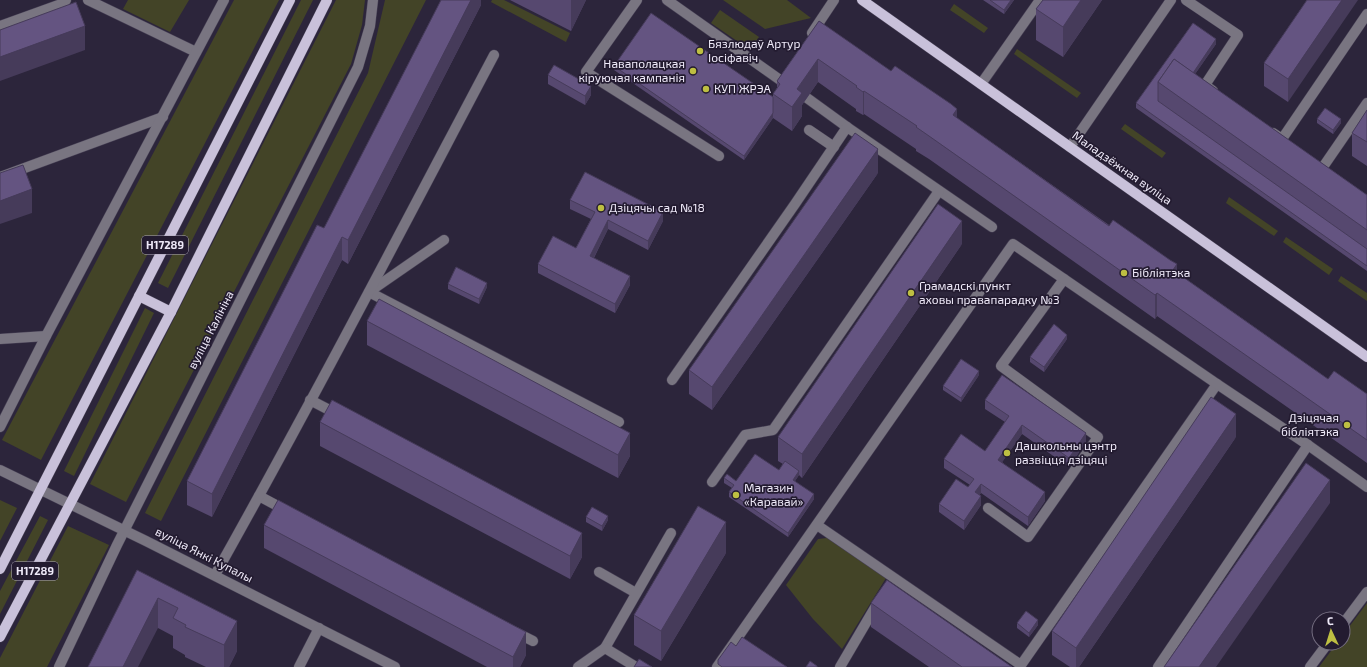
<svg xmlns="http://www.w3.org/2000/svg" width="1367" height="667" font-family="'Exo 2',sans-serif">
  <rect width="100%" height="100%" fill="#2c253b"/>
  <!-- green -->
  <g fill="#434427">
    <path d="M128 0H189L170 32 123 9Z"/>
    <path d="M234 0H279L41 460 2 440Z"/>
    <path d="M301 0H313L168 288 158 283Z"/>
    <path d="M336 0H365L362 25 351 64 126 502 90 484Z"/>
    <path d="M385 0H426L161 521 145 513 368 73Z"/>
    <path d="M492 0H504L570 33 566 42 491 2Z"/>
    <path d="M723 0H787L811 18 765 29Z"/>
    <path d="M954 4 988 28 984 33 950 10Z"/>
    <path d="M720 10 759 37 750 50 711 23Z"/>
    <path d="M1017 49 1081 93 1077 98 1014 54Z"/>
    <path d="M1125 124 1166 153 1162 158 1121 129Z"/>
    <path d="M1229 197 1278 231 1274 236 1226 203Z"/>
    <path d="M1286 237 1333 269 1329 275 1283 242Z"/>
    <path d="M1341 276 1367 293V301L1338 281Z"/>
    <path d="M145 308 154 313 74 476 64 471Z"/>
    <path d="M0 500 17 508 0 541Z"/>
    <path d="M40 516 48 520 0 614V591Z"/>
    <path d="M68 526 109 545 47 667H0V658Z"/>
    <path d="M827 538 886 578 842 649 813 619 786 585 818 539Z"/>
    <path d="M1367 603V667H1319L1337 643H1343V635Z"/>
  </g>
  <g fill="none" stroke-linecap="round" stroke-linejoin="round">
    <defs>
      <g id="minor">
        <path d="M88 0 196 52"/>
        <path d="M637 0 586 72 719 156"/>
        <path d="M667 0 790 87"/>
        <path d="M1186 0 1238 35 1205 85 1213 91"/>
        <path d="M0 26 64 3 66 0"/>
        <path d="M812 33 834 0"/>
        <path d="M981 84 1040 0"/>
        <path d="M807 98 847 127"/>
        <path d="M809 130 834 147"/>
        <path d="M1273 133 1282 139 1367 14"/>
        <path d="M1070 147 1171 0"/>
        <path d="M1323 167 1367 103"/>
        <path d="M0 177 163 117"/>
        <path d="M444 240 369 292 619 422"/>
        <path d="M0 339 46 336"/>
        <path d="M672 380 795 204 847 127 992 227"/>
        <path d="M310 400 339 415"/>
        <path d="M0 427 46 336 224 0"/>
        <path d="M0 470 146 541 395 667"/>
        <path d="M712 482 745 435 773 430 939 191"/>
        <path d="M259 496 287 511"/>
        <path d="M988 508 1028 537 1098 437 1001 366 1064 279"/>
        <path d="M817 525 1021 665 1217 384"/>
        <path d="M599 572 636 593"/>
        <path d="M215 575C311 404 402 229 494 55"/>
        <path d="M1343 624 1367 592"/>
        <path d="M515 632 533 641"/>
        <path d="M605 648 671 533"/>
        <path d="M59 667 117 545 358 67 370 26 373 0"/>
        <path d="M299 667 319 628"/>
        <path d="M578 667 605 648 636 667"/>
        <path d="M717 667 1013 244 1217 384 1308 445 1367 487"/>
        <path d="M840 667 877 604"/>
        <path d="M1158 667 1308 445"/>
        <path d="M1310 667 1328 643"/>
      </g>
      <g id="major">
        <path d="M862 0 1367 357"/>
        <path d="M139 296 171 312"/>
        <path d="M0 569 290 0"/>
        <path d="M0 637 171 312 327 0"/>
      </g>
    </defs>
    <!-- minor casing -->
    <use href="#minor" stroke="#474055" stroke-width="11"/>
    <!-- major casing -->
    <use href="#major" stroke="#474055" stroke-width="11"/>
    <!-- minor -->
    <use href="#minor" stroke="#797581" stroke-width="10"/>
    <!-- major -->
    <use href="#major" stroke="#c9c1da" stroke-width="10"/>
  </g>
  <!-- wall -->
  <g fill="#56486f">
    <path d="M481 0V5L348 264 342 260 212 517 187 505V481L324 228Z"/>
    <path d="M510 0H586L571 31Z"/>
    <path d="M983 0H1014L1004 14Z"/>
    <path d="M1043 0H1102L1063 57 1036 40V9Z"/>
    <path d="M1307 0 1288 102 1264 86V63Z"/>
    <path d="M819 21 1328 379 1367 394V463L1157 316 1155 319 929 159 916 151V149L864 114 863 115 856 111V109L818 82 802 105V116L792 131 773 118 744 160 614 70V66L773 97V94L777 88V81Z"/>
    <path d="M1193 23 1216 44 1195 74 1367 195V271L1136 108V103Z"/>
    <path d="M548 75 591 95 585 105 548 84Z"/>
    <path d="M1367 110V166L1352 156V133Z"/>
    <path d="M1317 119 1341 123 1333 134 1317 123Z"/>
    <path d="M878 173 712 410 689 394V370Z"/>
    <path d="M570 200 663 221 648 250 608 229 594 258 630 285 615 313 538 273V264L576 248 591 219 570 209Z"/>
    <path d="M962 244 802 478 799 475 795 481 814 499 788 537 729 497V492L732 488 724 483V478L736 481 779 470 783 464 778 461V437Z"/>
    <path d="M448 284 487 287 479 304 448 289Z"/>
    <path d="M367 321 630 456 618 478 367 345Z"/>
    <path d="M1067 339 1044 372 1030 362V357Z"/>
    <path d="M979 375 961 402 943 390V386Z"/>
    <path d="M985 400 1086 442 1069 467 1022 434 1002 462 1045 501 1028 526 981 493 979 495 981 505 964 530 939 512V504L968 487 970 485 944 468V459L985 451 1005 422 985 409Z"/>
    <path d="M320 422 582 557 570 579 320 446Z"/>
    <path d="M1236 437 1079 667H1070L1052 655V631Z"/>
    <path d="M586 517 608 520 602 531 586 522Z"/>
    <path d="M264 525 526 655 520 667H487L264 548Z"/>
    <path d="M726 553 661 661 634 645V615Z"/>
    <path d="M137 570 237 651 229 667H206L185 657V655L173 648V636L158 628Z"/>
    <path d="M871 603 1012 667H929L871 627Z"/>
    <path d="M1017 623 1038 625 1029 637 1017 628Z"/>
  </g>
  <!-- shaded-wall -->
  <g fill="#463b5a">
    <path d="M471 0H481V5L348 264V240Z"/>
    <path d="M571 0H586L571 31Z"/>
    <path d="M1011 0H1014L1004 14V10Z"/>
    <path d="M1081 0H1102L1063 57V27Z"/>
    <path d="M1342 0H1358L1288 102V79Z"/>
    <path d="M85 26V50L0 81V57Z"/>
    <path d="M1216 39V44L1184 90V85Z"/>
    <path d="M818 59V82L802 105V116L792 131V107L797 89Z"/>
    <path d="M591 86V95L585 105V96Z"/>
    <path d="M864 91V114L863 115V92Z"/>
    <path d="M957 109V132L953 115Z"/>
    <path d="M773 113V118L744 160V156Z"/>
    <path d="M1341 119V123L1333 134V130Z"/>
    <path d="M878 149V173L712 410V387Z"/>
    <path d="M32 189V213L0 224V201Z"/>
    <path d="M663 212V221L648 250V241Z"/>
    <path d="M608 220V229L590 265V256Z"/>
    <path d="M962 221V244L802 478V454Z"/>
    <path d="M342 237V260L212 517V494Z"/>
    <path d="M1177 264V288L1173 270Z"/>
    <path d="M630 276V285L615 313V304Z"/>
    <path d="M487 283V287L479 304V299Z"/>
    <path d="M1157 293V316L1155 319V295Z"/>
    <path d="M1067 335V339L1044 372V367Z"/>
    <path d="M979 371V375L961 402V398Z"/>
    <path d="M1236 414V437L1079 667H1076V648Z"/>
    <path d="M1022 425V434L998 468V460Z"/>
    <path d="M630 433V456L618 478V455Z"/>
    <path d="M1086 433V442L1069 467V458Z"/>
    <path d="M799 471V475L793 484V480Z"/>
    <path d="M1330 480V503L1216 667H1199Z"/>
    <path d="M981 484V493L975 501V492Z"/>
    <path d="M1045 492V501L1028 526V517Z"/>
    <path d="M814 494V499L788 537V533Z"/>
    <path d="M981 496V505L964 530V521Z"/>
    <path d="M608 516V520L602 531V526Z"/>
    <path d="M726 522V553L661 661V631Z"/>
    <path d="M582 533V557L570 579V556Z"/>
    <path d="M158 598V628L138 667H123Z"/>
    <path d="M1038 620V625L1029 637V633Z"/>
    <path d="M237 621V651L229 667H224V645Z"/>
    <path d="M526 632V655L520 667H513V657Z"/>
  </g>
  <!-- building -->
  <g fill="#645481" stroke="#463b5a">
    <path d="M441 0H471L348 240 342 237 212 494 187 481 317 225 324 228Z"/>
    <path d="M990 0H1011L1004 10Z"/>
    <path d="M1043 0H1081L1063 27 1036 9Z"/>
    <path d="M1307 0H1342L1288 79 1264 63Z"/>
    <path d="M76 2 85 26 0 57V30Z"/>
    <path d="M651 13 773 97V113L744 156 614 66Z"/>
    <path d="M819 21 891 71 895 66 951 104 957 109 953 115 1109 226 1113 220 1170 260 1177 264 1173 270 1328 379 1334 371 1367 394V440L1157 293 1155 295 929 136 916 127 917 126 864 91 863 92 856 87 857 86 818 59 797 89 802 93 792 107 773 94 780 84 777 81Z"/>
    <path d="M1193 23 1216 39 1193 73 1174 59 1158 82V101L1367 249V266L1136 103Z"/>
    <path d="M1174 59 1367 195V230L1158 82Z"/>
    <path d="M554 65 591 86 585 96 548 75Z"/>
    <path d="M1325 108 1341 119 1333 130 1317 119Z"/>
    <path d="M1367 110V142L1352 133Z"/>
    <path d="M855 133 878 149 712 387 689 370Z"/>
    <path d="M23 165 32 189 0 201V173Z"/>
    <path d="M585 172 663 212 648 241 608 220 590 256 630 276 615 304 538 264 553 236 576 248 595 212 570 200Z"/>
    <path d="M938 204 962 221 802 454 778 437Z"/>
    <path d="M456 267 487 283 479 299 448 284Z"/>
    <path d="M379 299 630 433 618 455 367 321Z"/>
    <path d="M1054 324 1067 335 1044 367 1030 357Z"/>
    <path d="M961 359 979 371 961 398 943 386Z"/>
    <path d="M1002 375 1086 433 1069 458 1022 425 998 460 1045 492 1028 517 981 484 975 492 981 496 964 521 939 504 956 479 968 487 974 479 944 459 961 434 985 451 1009 416 985 400Z"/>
    <path d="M1211 397 1236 414 1076 648 1052 631Z"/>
    <path d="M332 400 582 533 570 556 320 422Z"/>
    <path d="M755 454 779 470 785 461 799 471 793 480 814 494 788 533 729 492 734 485 724 478 727 474 736 481Z"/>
    <path d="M1306 463 1330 480 1199 667H1164Z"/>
    <path d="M278 500 526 632 513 657 264 525Z"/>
    <path d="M698 506 726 522 661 631 634 615Z"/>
    <path d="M592 507 608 516 602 526 586 517Z"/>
    <path d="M137 570 237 621 224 645 185 627 186 625 173 618 178 608 158 598 123 667H88Z"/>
    <path d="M887 580 1012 667H962L871 603Z"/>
    <path d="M1026 611 1038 620 1029 633 1017 623Z"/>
    <path d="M742 637 787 667H722L718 664V660L731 642 736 646Z"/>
    <path d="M639 659 652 667H634Z"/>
    <path d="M810 661 817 666V667H806Z"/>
  </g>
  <!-- markers -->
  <g fill="#bebf42" stroke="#231b30" stroke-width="1.5">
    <circle cx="700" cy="51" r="4"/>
    <circle cx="693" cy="71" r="4"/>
    <circle cx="706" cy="89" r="4"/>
    <circle cx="601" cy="208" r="4"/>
    <circle cx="1124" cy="273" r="4"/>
    <circle cx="911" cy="293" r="4"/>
    <circle cx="1347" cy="425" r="4"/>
    <circle cx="1007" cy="453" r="4"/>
    <circle cx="736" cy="495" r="4"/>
  </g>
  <g text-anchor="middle" stroke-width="3.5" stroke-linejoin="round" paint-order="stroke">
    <!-- shield labels -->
    <g fill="#231b30" stroke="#b1abbc" stroke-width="1">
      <rect x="142" y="236" width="46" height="18" rx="3"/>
      <rect x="12" y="562" width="46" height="18" rx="3"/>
    </g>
    <g font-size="11" font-weight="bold" fill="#eee9f8">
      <text x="165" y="249">Н17289</text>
      <text x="35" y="575">Н17289</text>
    </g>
    <!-- poi labels -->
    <g font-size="12" fill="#eee9f8" stroke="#231b30" text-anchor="start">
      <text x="708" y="48">Бязлюдаў Артур<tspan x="708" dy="14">Іосіфавіч</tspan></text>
      <text x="685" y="68" text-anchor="end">Наваполацкая<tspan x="685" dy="14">кіруючая кампанія</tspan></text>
      <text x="714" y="93">КУП ЖРЭА</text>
      <text x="609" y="212">Дзіцячы сад №18</text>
      <text x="1132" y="277">Бібліятэка</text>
      <text x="919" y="290">Грамадскі пункт<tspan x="919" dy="14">аховы правапарадку №3</tspan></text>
      <text x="1339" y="422" text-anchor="end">Дзіцячая<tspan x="1339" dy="14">бібліятэка</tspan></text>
      <text x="1015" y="450">Дашкольны цэнтр<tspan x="1015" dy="14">развіцця дзіцяці</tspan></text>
      <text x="744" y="492">Магазин<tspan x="744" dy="14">«Каравай»</tspan></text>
    </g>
    <!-- street labels -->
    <g font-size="12" fill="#eee9f8" stroke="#231b30">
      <text transform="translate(1122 168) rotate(35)" y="4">Маладзёжная вуліца</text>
      <text transform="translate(211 330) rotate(-63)" y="4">вуліца Калініна</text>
      <text transform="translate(204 555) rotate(27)" y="4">вуліца Янкі Купалы</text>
    </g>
  </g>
  <!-- north arrow -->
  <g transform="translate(1331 631) rotate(356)"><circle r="19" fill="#231b30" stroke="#746d80"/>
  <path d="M0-3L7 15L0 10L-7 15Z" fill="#bebf42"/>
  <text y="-6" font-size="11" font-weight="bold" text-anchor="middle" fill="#eee9f8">С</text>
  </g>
</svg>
